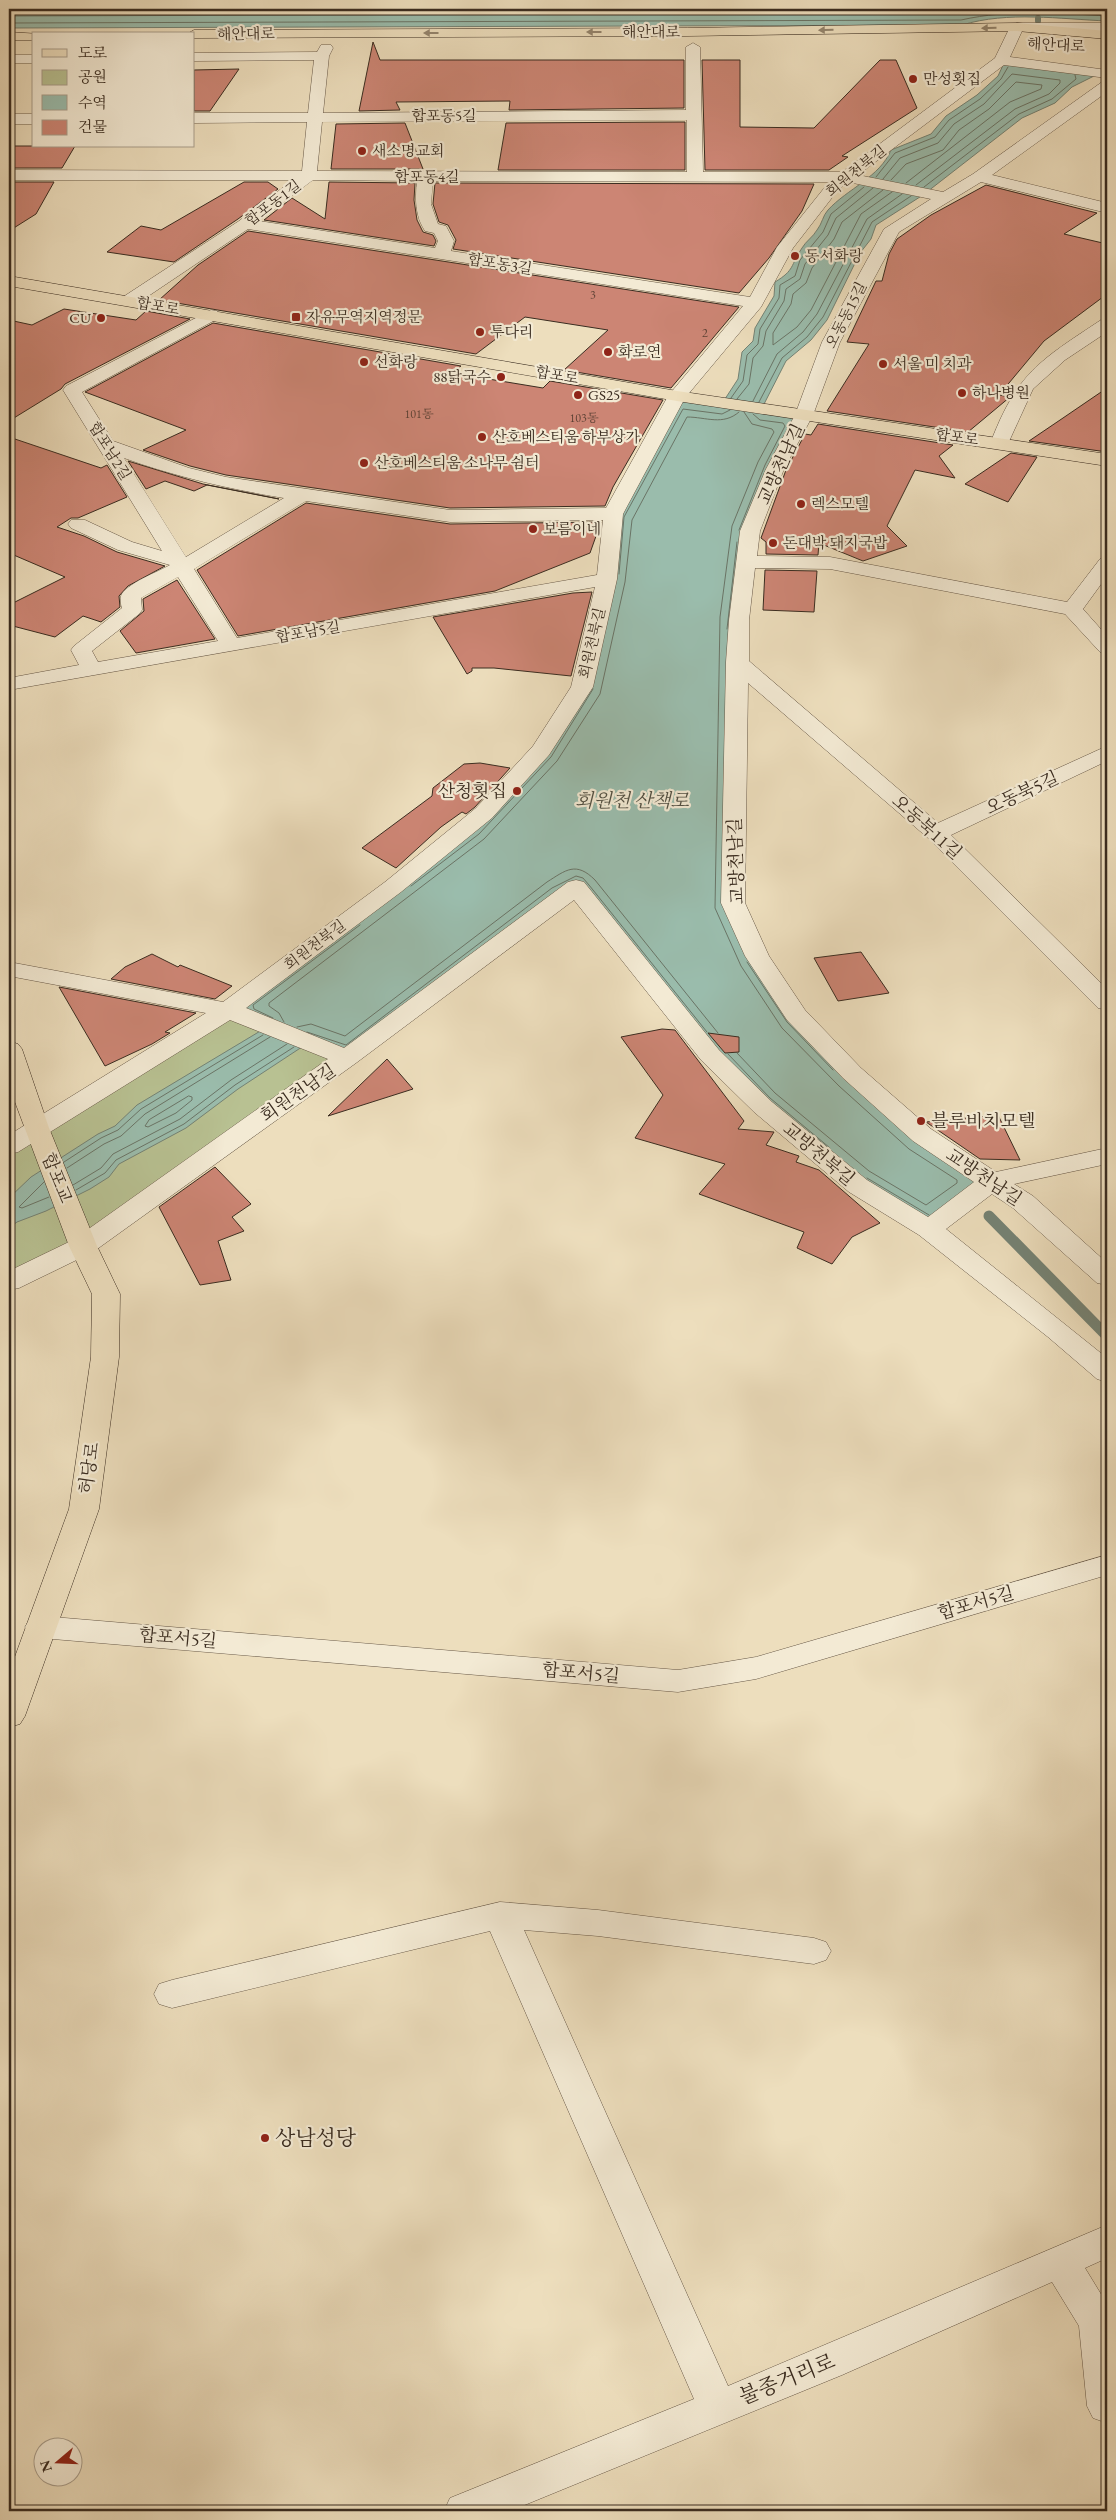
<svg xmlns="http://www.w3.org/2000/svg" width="1116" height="2520" font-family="'EB Garamond','Noto Serif KR',serif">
  <rect width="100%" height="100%" fill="#eddebd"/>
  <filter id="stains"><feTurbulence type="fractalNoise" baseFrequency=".004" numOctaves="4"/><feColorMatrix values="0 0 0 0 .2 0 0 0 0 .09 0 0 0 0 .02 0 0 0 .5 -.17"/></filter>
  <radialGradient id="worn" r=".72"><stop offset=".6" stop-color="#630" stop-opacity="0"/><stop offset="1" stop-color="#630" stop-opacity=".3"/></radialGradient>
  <!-- green -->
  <path fill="#b8c192" stroke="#797659" d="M228 1010 347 1058 83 1246 9 1282V1146Z"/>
  <!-- water -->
  <g fill="#9abcac" stroke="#748274">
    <path d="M9 9H1107V21C1060 19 1008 11 962 25L9 28Z"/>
    <path d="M1005 61 1100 73 1072 87 1055 103 1022 118 923 195 876 225 871 239 860 253 827 320 811 340 786 361 762 408 804 415 750 531 733 903 796 1015 992 1181 929 1229 763 1107 581 892 347 1058 308 1043 238 1089 186 1128 119 1164 109 1177 90 1189 46 1211 17 1222 9 1228V1198L31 1177 98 1134 115 1126 137 1105 267 1027 228 1010 472 825 582 687 613 514 677 396 723 402 738 379 742 352 753 341 755 328 774 296 775 282C795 270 790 266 802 248 806 241 813 237 817 230 822 224 823 215 828 210 847 189 880 177 891 150L931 134 946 116 977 95 998 76Z"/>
  </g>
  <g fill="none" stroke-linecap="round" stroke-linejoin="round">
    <!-- shore -->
    <g stroke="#6a7466" stroke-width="1">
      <path d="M9 9H346"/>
      <path d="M9 16 960 13 976 9"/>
      <path d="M9 23 961 20C1010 9 1058 13 1107 16"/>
      <path d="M876 177 895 153 935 137 949 120 980 99 1001 79 1008 67"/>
      <path d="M883 179 900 158 938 143 954 124 984 104 1012 74 1060 80V83L1049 94 1015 109 916 185"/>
      <path d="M891 180 906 164 943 150 959 130 989 109 1016 82 1042 85 1041 89 1010 102 906 183"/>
      <path d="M924 187 1019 114 1052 99 1076 79 1075 75"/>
      <path d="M883 190 842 222 834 239 812 268 806 283 793 294 791 304 773 333V345L797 327 811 310 861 214 892 192"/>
      <path d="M731 398 743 381 747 355 758 344 760 329 779 298 780 285 795 276 800 260 823 232 831 214 864 187"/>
      <path d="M737 399 749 384 753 358 763 346 766 331 784 301 786 289 800 279 805 264 828 235 836 218 873 188"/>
      <path d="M753 401 777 354 803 332 817 314 867 219 902 194"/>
      <path d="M759 402 782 358 807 337 823 317 872 222 911 196"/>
      <path d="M739 530 765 465 785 426 783 423 760 420 753 414"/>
      <path d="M619 574 624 517 683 409 722 414 730 410"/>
      <path d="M727 629 737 542"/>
      <path d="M411 886 479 834 551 757 593 689"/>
      <path d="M747 962 787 1022 833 1070"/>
      <path d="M273 1018 254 1009 253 1005 360 925"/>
      <path d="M284 1022 279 1013 269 1006V1003L484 839 557 761 600 694 625 582 632 520 687 417C706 417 723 426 739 412"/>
      <path d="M297 1027 311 1024 345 1036 547 882C566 870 576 861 595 880L718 1033"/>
      <path d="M307 1032 346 1045 552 888 576 876 583 878 589 885 707 1032"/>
      <path d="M737 1053 775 1093 869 1171 926 1205 957 1183V1180L909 1149 839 1086 782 1028 741 966 715 908 720 617 732 526 758 462 774 432 772 429 752 424 744 412"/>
      <path d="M728 1054 770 1098 830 1148"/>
      <path d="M189 1096 192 1097V1100L176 1113 148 1127 145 1126 149 1120Z"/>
      <path d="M64 1162 101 1138 118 1130 141 1109 263 1035"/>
      <path d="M67 1168 104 1144 121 1136 145 1114 270 1037"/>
      <path d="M867 1178 929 1215"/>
      <path d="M44 1182 19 1207 22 1208 49 1197"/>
      <path d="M73 1185 101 1168 113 1154 180 1119 231 1080 287 1044"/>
      <path d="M76 1190 105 1173 116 1160 184 1124 235 1085 294 1047"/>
    </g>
    <!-- stream-far1 -->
    <path stroke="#748274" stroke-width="6" d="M1038 18V21"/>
    <!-- stream -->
    <path stroke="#748274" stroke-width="11" d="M989 1216 1107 1336"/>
  </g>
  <!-- building -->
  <g fill="#cc8574" stroke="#3a2c20">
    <path d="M373 42 380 60H684V108L509 110 510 101 396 102 400 110 359 111Z"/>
    <path d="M702 60H740V127L814 128 880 60H896L917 108 842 156 848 157 829 170H705Z"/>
    <path d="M239 69 210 111H194V70Z"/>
    <path d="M685 122V170H498L506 123Z"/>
    <path d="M405 123 423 169H331L336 124Z"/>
    <path d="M9 146H75L62 168H9Z"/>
    <path d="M9 182H54L36 214 9 231Z"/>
    <path d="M244 182H268L278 189 238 219 174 262 107 252 141 226 161 230Z"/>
    <path d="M329 182 415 183 414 200 417 220 423 232 433 235 436 241 434 246 264 220 292 198 325 219Z"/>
    <path d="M435 183 814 184 802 211 769 258 739 293 453 249 456 240 448 225 439 222 433 204Z"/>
    <path d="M986 185 1097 213 1064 234 1107 244V294L1044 341 999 395 1010 397 968 432 827 411 869 344 847 342 876 281H882L889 254 897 239 931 215Z"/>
    <path d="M248 231 739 307 671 388 564 370 608 330 525 317 476 354 159 300 198 265Z"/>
    <path d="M64 309 136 320 146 311 190 319 65 384 61 389 9 421V320L32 325Z"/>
    <path d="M213 323 461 366 452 373 543 388 550 381 663 400 613 487 605 506 450 508 226 475 190 466 143 450 186 430 85 392Z"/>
    <path d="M1107 388V452L1029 441 1063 418Z"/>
    <path d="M818 424 953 445 939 456 955 478 915 470 887 526 907 546 863 561 819 543 818 555 766 554V542L761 538 786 470 805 434 811 435Z"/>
    <path d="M9 437 101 468 107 465 127 497 78 518H71L57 527 84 536 117 552 165 566 128 586 119 596 120 607 101 622 83 616 55 637 9 625V605L65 577 9 553Z"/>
    <path d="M1011 453 1037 457 1008 502 965 484Z"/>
    <path d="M128 461 203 484 279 499 207 485 194 491 165 481 146 489Z"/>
    <path d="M306 503 450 524 601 522 590 553 495 591 238 636 197 570Z"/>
    <path d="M765 570 817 571 814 612 763 610Z"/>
    <path d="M177 580 215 639 136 653 120 631 144 611 143 599Z"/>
    <path d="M592 592 571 676 494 668H472V671L467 674 433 617 573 593Z"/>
    <path d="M480 763 510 768 475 807 466 814 462 812 441 827 396 868 362 848 432 796 433 788 464 764Z"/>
    <path d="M861 952 889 993 838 1001 814 958Z"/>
    <path d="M152 954 178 967 180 965 232 986 215 999 111 979 125 967Z"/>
    <path d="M59 987 196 1013 165 1032 170 1033 152 1044 105 1066Z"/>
    <path d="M662 1029 675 1030 744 1121 738 1129 774 1132 766 1145 799 1156 796 1162 819 1170 880 1223 852 1237 832 1264 797 1248 804 1232 699 1194 725 1164 635 1138 663 1095 621 1037Z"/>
    <path d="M708 1033 739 1037V1052L725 1053Z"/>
    <path d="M387 1059 413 1089 328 1116Z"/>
    <path d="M998 1115 1020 1160 980 1159 926 1122Z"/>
    <path d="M215 1167 251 1204 232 1217 244 1231 218 1241 231 1280 200 1285 159 1207Z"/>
  </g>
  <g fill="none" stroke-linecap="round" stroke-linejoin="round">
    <defs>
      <g id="minor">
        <path d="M1017 23H1107V31H1022L1010 57 1107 70V78L1004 65 858 175 943 192 973 174 1102 82 1107 81V92L992 175 1107 203V213L981 182 899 232 840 342 813 415 784 469 760 531 757 556 830 557 1067 602 1100 559 1107 557V576L1083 609 1107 636V654L1100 652 1065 614 830 569 755 568 749 620V661L938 823 1107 746V761L951 835 1107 989V1010L1098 1008 928 838 748 683 745 903 769 956 805 1010 861 1068 931 1129 996 1172 1107 1148V1164L1014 1184 1033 1196 1107 1263V1285L1097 1283 1013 1208 992 1194 946 1229 1107 1358V1382L1097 1379 1048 1337 919 1235 849 1192 754 1112 701 1060 574 900 356 1063 93 1252 19 1288 9 1290V1271L73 1240 328 1059 230 1020 18 1152 9 1154V1135L206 1013 9 976V962L223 1002 385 882 476 808 533 746 571 687 595 587 9 690V678L79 665 71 650 74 646 122 608C121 605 120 599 121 596 125 584 160 571 170 565L118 550 71 528 68 524 71 520H85L132 542 162 551 63 390 66 386 211 310 217 311 220 315 217 319 82 392 113 441 189 468 226 477 450 510 606 508 668 396 743 306 248 229 135 305H123L120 301 123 297 239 221 293 180H9V170L302 171 307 122 194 123V113H308L314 60 194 61V53L317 52 321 45H331L333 48 329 56 323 113 686 110V47L693 43 700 47 703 172H842L995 58 1010 27ZM687 120V172L317 171 322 122ZM313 180 417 181C415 198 415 216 425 231L434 233 438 241 435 248 259 221ZM433 181 829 182 777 247 750 297 451 251 454 241 446 226 438 224 431 204ZM848 182 931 199 884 229 822 342 795 415 766 469 740 531 729 620 726 662 721 903 745 956 787 1020 843 1078 913 1141 974 1182 928 1217 867 1180 772 1102 719 1050 584 882 576 880 568 882 344 1048 246 1008 401 892 492 818 549 755 593 687 617 579 623 514 685 398 761 307 793 248 838 190ZM124 458C177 477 229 489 284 498L186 557ZM306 501 450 522 603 520 597 575 237 638 194 569ZM178 577 218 641 98 662 92 651 139 614 142 610 141 598Z"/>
        <rect x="9" y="55" width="25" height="8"/>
        <rect x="9" y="114" width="25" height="10"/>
        <path d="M1107 319V332L1065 360 1033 389 1006 448H992L990 444C1017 373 1039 361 1101 320Z"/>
        <path d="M1107 1555V1575L756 1679 678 1692 41 1638 30 1635 25 1627 30 1619 41 1616 678 1670 756 1657Z"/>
        <path d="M500 1902 598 1910 814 1938 826 1942 831 1951 826 1960 814 1964 598 1936 524 1930 728 2386 1107 2225V2258L1085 2268 1107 2304V2423L1093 2418 1087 2406 1079 2326 1052 2282 842 2375 510 2511H444L450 2498 694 2399 490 1931 172 2008 159 2004 154 1994 159 1984 172 1980Z"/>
      </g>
      <g id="major">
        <path d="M1017 23 1107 31V39L1017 31 687 36 194 38V34H187L194 30 687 28Z"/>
        <path d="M9 32 40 34H34V40H9Z"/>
        <path d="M9 276 677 391 1107 454V466L677 401 9 286Z"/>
        <path d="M9 1041 18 1044 22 1049 49 1128 97 1246 120 1294 119 1357 99 1509 25 1716 20 1724 9 1727V1673L69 1509 91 1357 92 1294 69 1246 9 1086Z"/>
      </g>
    </defs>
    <!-- minor casing -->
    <use href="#minor" stroke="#675847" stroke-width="1"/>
    <!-- major casing -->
    <use href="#major" stroke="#3a2c20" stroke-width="1"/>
    <!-- minor -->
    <use href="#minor" fill="#f3ead4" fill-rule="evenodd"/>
    <!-- major -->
    <use href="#major" fill="#eddebd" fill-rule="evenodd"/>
  </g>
  <!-- one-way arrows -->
  <defs><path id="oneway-solid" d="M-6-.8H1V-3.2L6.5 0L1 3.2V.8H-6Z" transform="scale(1.25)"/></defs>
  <g fill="#94856e">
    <use href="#oneway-solid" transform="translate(989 28) rotate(178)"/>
    <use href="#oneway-solid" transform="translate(826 30) rotate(179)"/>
    <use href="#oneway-solid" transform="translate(594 32) rotate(180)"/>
    <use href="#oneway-solid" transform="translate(431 33) rotate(180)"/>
  </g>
  <!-- markers -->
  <g fill="#8f2418" stroke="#f3ead4" stroke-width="2">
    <circle cx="913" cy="79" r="5"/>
    <circle cx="362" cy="151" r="5"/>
    <circle cx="795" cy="256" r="5"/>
    <rect x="291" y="312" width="10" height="10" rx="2.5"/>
    <circle cx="101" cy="318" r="5"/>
    <circle cx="480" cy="332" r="5"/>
    <circle cx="608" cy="352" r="5"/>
    <circle cx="364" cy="362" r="5"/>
    <circle cx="883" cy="364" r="5"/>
    <circle cx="501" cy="377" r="5"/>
    <circle cx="962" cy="393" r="5"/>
    <circle cx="578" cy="395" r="5"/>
    <circle cx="482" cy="437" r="5"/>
    <circle cx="364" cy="463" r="5"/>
    <circle cx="801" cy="504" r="5"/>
    <circle cx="533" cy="529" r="5"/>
    <circle cx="773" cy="543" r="5"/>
    <circle cx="517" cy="791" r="5"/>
    <circle cx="921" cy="1121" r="5"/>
    <circle cx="265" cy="2138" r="5"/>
  </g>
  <g text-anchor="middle" stroke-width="4.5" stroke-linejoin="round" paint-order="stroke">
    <!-- far-number labels -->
    <g font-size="12" fill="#5e4235">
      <text x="593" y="299">3</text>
      <text x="705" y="337">2</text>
      <text x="419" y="418">101동</text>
      <text x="584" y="422">103동</text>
    </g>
    <!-- far-street labels -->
    <g font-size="15" fill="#3a2c20" stroke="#f3ead4">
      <text x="651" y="37">해안대로</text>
      <text transform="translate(246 34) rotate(-1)" y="5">해안대로</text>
      <text transform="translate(1056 45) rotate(3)" y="5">해안대로</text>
      <text x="444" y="121">합포동5길</text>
      <text transform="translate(856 171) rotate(-39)" y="5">회원천북길</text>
      <text x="427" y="182">합포동4길</text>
      <text transform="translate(273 203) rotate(-37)" y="5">합포동1길</text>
      <text transform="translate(500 264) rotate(9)" y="5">합포동3길</text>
      <text transform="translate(158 306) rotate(10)" y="5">합포로</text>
      <text transform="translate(846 315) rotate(-63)" y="5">오동동15길</text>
      <text transform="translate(557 375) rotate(10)" y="5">합포로</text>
      <text transform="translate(957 437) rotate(8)" y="5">합포로</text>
      <text transform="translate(110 451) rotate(58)" y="5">합포남2길</text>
      <text transform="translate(308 632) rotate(-10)" y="5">합포남5길</text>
      <text transform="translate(592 643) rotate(-77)" y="5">회원천북길</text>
      <text transform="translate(315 945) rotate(-37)" y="5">회원천북길</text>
    </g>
    <!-- far-poi labels -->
    <g font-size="15" fill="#3a2c20" stroke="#f3ead4" text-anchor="start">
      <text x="923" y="84">만성횟집</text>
      <text x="372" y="156">새소명교회</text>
      <text x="805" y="261">동서화랑</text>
      <text x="306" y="322">자유무역지역정문</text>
      <text x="91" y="323" text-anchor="end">CU</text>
      <text x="490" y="337">투다리</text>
      <text x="618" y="357">화로연</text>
      <text x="374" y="367">선화랑</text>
      <text x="893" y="369">서울 미 치과</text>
      <text x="491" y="382" text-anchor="end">88닭국수</text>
      <text x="972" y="398">하나병원</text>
      <text x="588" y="400">GS25</text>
      <text x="492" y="442">산호베스티움 하부상가</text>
      <text x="374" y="468">산호베스티움 소나무 쉼터</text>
      <text x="811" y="509">렉스모텔</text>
      <text x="543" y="534">보름이네</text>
      <text x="783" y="548">돈대박 돼지국밥</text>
    </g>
    <!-- street labels -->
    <g font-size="18" fill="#3a2c20" stroke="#f3ead4">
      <text transform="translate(781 464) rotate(-65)" y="6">교방천남길</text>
      <text transform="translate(1022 793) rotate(-25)" y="6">오동북5길</text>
      <text transform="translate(927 827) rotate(42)" y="6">오동북11길</text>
      <text transform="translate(736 861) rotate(-92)" y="6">교방천남길</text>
      <text transform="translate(298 1093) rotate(-35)" y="6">회원천남길</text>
      <text transform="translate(819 1154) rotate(40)" y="6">교방천북길</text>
      <text transform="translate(984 1177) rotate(34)" y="6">교방천남길</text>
      <text transform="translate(57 1178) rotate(68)" y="6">합포교</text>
      <text transform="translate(89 1468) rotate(-82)" y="6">허당로</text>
      <text transform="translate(976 1603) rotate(-16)" y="6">합포서5길</text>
      <text transform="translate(178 1638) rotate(5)" y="6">합포서5길</text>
      <text transform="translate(581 1673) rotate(5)" y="6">합포서5길</text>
    </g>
    <!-- poi labels -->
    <g font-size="18" fill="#3a2c20" stroke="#f3ead4" text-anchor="end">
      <text x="507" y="797">산청횟집</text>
      <text x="931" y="1127" text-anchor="start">블루비치모텔</text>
    </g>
    <!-- water labels -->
    <g font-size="19" font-style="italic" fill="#525043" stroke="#f3ead4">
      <text x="632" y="807">회원천 산책로</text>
    </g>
    <!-- near-poi labels -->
    <g font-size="21" fill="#3a2c20" stroke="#f3ead4" text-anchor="start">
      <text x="275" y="2145">상남성당</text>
    </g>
    <!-- near-street labels -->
    <g font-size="21" fill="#3a2c20" stroke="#f3ead4">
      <text transform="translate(787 2379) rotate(-22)" y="7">불종거리로</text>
    </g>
  </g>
  <!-- margin -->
  <rect width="1116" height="2520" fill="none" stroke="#eddebd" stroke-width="30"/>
  <rect x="10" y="10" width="1096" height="2500" fill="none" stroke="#3a2c20" stroke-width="2.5"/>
  <rect x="15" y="15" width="1086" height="2490" fill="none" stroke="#3a2c20"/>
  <!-- legend -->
  <rect x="32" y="32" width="162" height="115" fill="#f3ead4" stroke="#a99e8c"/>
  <rect x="42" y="49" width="25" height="8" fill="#eddebd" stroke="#a99e8c"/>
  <text x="78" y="58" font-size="15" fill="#3a2c20">도로</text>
  <rect x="42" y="70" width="25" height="15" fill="#b8c192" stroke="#a99e8c"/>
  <text x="78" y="82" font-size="15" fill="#3a2c20">공원</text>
  <rect x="42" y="95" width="25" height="15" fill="#9abcac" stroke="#a99e8c"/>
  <text x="78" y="108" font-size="15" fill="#3a2c20">수역</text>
  <rect x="42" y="120" width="25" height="15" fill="#cc8574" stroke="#a99e8c"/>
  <text x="78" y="132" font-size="15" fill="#3a2c20">건물</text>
  <!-- north arrow -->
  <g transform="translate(58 2462) rotate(251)"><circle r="24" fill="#f3ead4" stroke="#a99e8c"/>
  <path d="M0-4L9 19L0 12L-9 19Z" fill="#8f2418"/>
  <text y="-8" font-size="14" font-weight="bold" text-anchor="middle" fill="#3a2c20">N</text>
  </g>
  <rect width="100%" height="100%" filter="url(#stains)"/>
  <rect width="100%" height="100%" fill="url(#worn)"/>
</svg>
